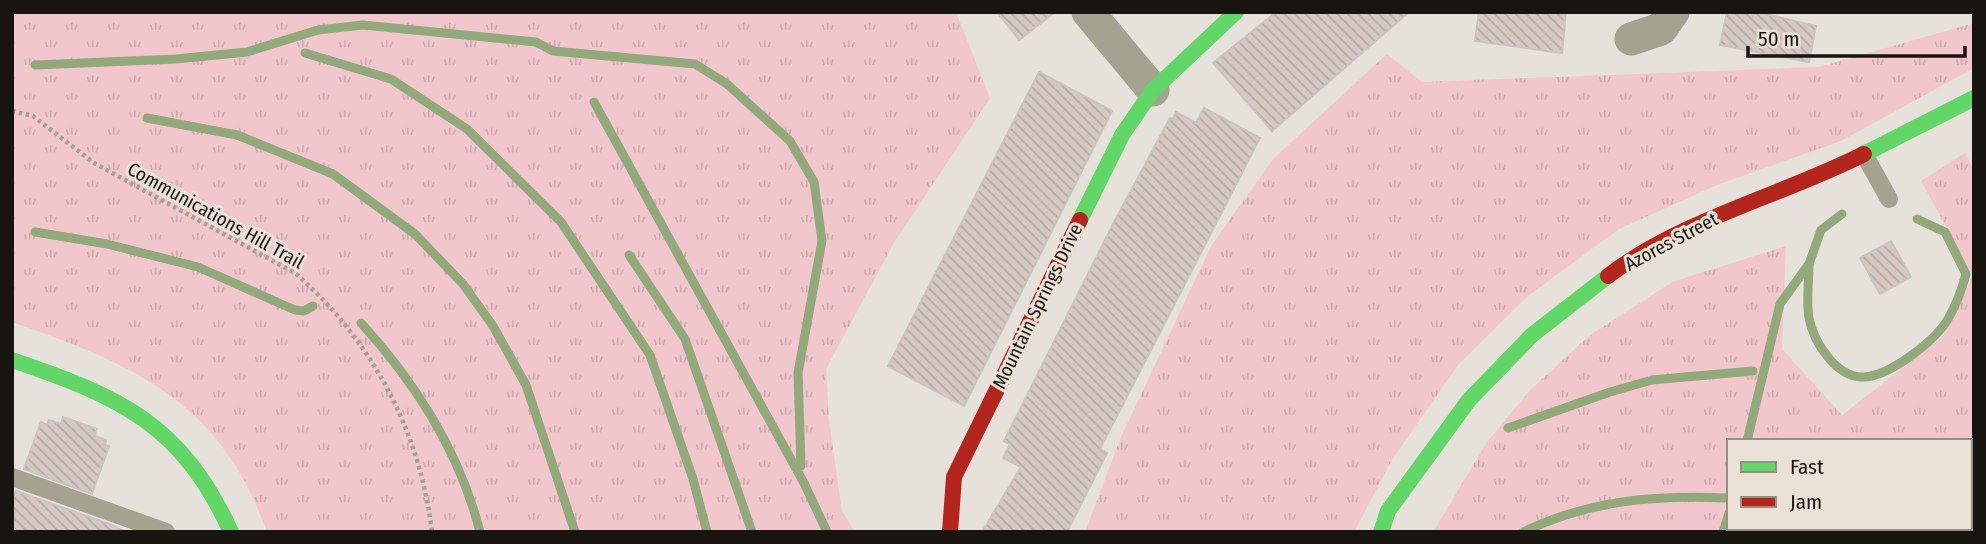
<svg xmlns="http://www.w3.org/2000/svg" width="1986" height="544" font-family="'Fira Sans Condensed',sans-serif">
  <defs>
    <pattern id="grass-tufts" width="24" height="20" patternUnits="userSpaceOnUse" patternTransform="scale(1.75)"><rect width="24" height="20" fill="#f1c7cd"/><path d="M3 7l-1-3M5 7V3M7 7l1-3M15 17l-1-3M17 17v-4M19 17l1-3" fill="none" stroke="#ceaaaf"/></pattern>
    <pattern id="building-back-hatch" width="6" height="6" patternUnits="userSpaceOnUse" patternTransform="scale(1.75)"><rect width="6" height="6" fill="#d6c8c2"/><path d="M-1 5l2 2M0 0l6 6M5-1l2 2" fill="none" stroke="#b7aba6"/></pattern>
  </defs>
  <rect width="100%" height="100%" fill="#e6e1db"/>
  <!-- grass -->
  <g fill="url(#grass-tufts)" fill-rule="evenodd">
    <path d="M12 12H956L990 98 895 241 826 369 829 420 842 511 855 532H267C260 515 254 498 245 482 194 387 108 356 12 322Z"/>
    <path d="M1974 23V68L1841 141 1717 185 1619 229 1528 296 1458 365 1392 460 1354 532H1085L1121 437 1211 246 1274 158 1387 54 1422 82 1819 67Z"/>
    <path d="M1965 153 1974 170V532H1433L1487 442 1531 389 1589 336 1672 282 1786 246 1782 349 1842 415 1942 337 1973 276 1921 181ZM1729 441H1970V528H1729Z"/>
  </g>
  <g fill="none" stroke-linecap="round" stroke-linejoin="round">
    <!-- stream -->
    <g stroke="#92a97b" stroke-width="9">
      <path d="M305 53 391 79 467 129 561 222 650 355 693 479 707 532"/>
      <path d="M35 65 176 59 247 52 318 30 363 25 536 42 553 51 695 64 727 84 790 141 814 182 822 241 798 373 801 466"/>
      <path d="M594 102 804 483 827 532"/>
      <path d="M147 118 237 135 333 174 415 234 463 284 493 326 526 385 575 532"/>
      <path d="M35 232 107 244 198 267 295 310 304 311 313 306"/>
      <path d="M629 255 685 339 752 532"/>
      <path d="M1809 264C1809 281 1806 301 1809 318 1814 343 1837 379 1865 377 1891 375 1935 341 1948 319 1956 305 1962 289 1966 274L1945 232 1917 219"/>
      <path d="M361 323C415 382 460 453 480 532"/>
      <path d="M1508 428 1610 392 1652 380 1753 371"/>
      <path d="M1747 441 1780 304 1809 264 1821 230 1842 214"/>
      <path d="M1523 532C1590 500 1654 495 1727 498"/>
      <path d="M1723 532 1729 513"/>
    </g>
  </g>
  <!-- building -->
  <g fill="url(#building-back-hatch)" stroke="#c9c4c1" stroke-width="2">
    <path d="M997 12H1055L1019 40Z"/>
    <path d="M1276 12H1409L1272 131 1213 63Z"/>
    <path d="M1479 12H1566L1562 53 1475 41Z"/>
    <path d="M1727 12H1757L1816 26 1809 62 1720 45Z"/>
    <path d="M1039 72 1112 111 964 406 888 366Z"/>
    <path d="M1204 108 1260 138 1100 449 1107 453 1067 532H982L1021 467 1003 458 1010 444 1004 441 1112 226 1170 118 1173 119 1176 112 1196 123Z"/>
    <path d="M1891 241 1911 277 1880 294 1860 258Z"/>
    <path d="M63 417 97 429 94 436 106 440 105 445 109 446 92 494 24 469 41 422 47 425 49 420 61 424Z"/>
    <path d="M16 491 109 524 126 532H12V502Z"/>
  </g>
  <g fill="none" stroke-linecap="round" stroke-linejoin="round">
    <!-- path -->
    <path stroke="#a5a196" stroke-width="4.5" stroke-dasharray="3.5 3.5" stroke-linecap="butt" d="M12 111 33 116 94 163 295 273C372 340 420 431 432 532"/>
    <!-- lane -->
    <g stroke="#a5a292" stroke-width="18">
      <path d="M1864 154 1889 199"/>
      <path d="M12 477 166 532"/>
    </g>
    <!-- street -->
    <g stroke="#a5a292" stroke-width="33">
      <path d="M1088 12 1153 90"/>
      <path d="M1631 39 1661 29 1673 12"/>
    </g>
    <!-- fast -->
    <g stroke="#63d668" stroke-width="16">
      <path d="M1864 154 1974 98"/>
      <path d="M1080 220 1122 135 1153 90 1236 12"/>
      <path d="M12 360C120 397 181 423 231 532"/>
      <path d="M1381 532 1388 511 1469 400 1532 335 1608 276"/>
    </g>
    <!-- jam -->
    <g stroke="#b3261e" stroke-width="16">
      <path d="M1608 276C1681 220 1781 196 1864 154"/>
      <path d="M950 532 954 477 1080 220"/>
    </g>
  </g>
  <g text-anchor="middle" stroke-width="6" stroke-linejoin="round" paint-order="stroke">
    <!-- street labels -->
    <g font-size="19" fill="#181511" stroke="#eae1d7">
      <text transform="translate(216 215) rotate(29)" y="7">Communications Hill Trail</text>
      <text transform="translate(1671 241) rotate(-28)" y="7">Azores Street</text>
      <text transform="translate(1037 306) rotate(-64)" y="7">Mountain Springs Drive</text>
    </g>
  </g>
  <!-- border -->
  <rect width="1986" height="544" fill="none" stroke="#181511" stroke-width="28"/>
  <!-- legend -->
  <rect x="1727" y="439" width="245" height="91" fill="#eae1d7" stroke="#968f88" stroke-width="2"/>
  <rect x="1741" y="462" width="35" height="10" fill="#63d668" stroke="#968f88" stroke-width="2"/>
  <text x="1790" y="474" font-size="21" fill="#181511">Fast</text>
  <rect x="1741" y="497" width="35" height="10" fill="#b3261e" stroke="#968f88" stroke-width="2"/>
  <text x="1790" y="509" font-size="21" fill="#181511">Jam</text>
  <!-- scale -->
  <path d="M1748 46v10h217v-10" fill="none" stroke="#181511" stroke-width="3.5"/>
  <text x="1758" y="46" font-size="21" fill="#181511" stroke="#eae1d7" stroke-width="5" paint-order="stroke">50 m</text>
</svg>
